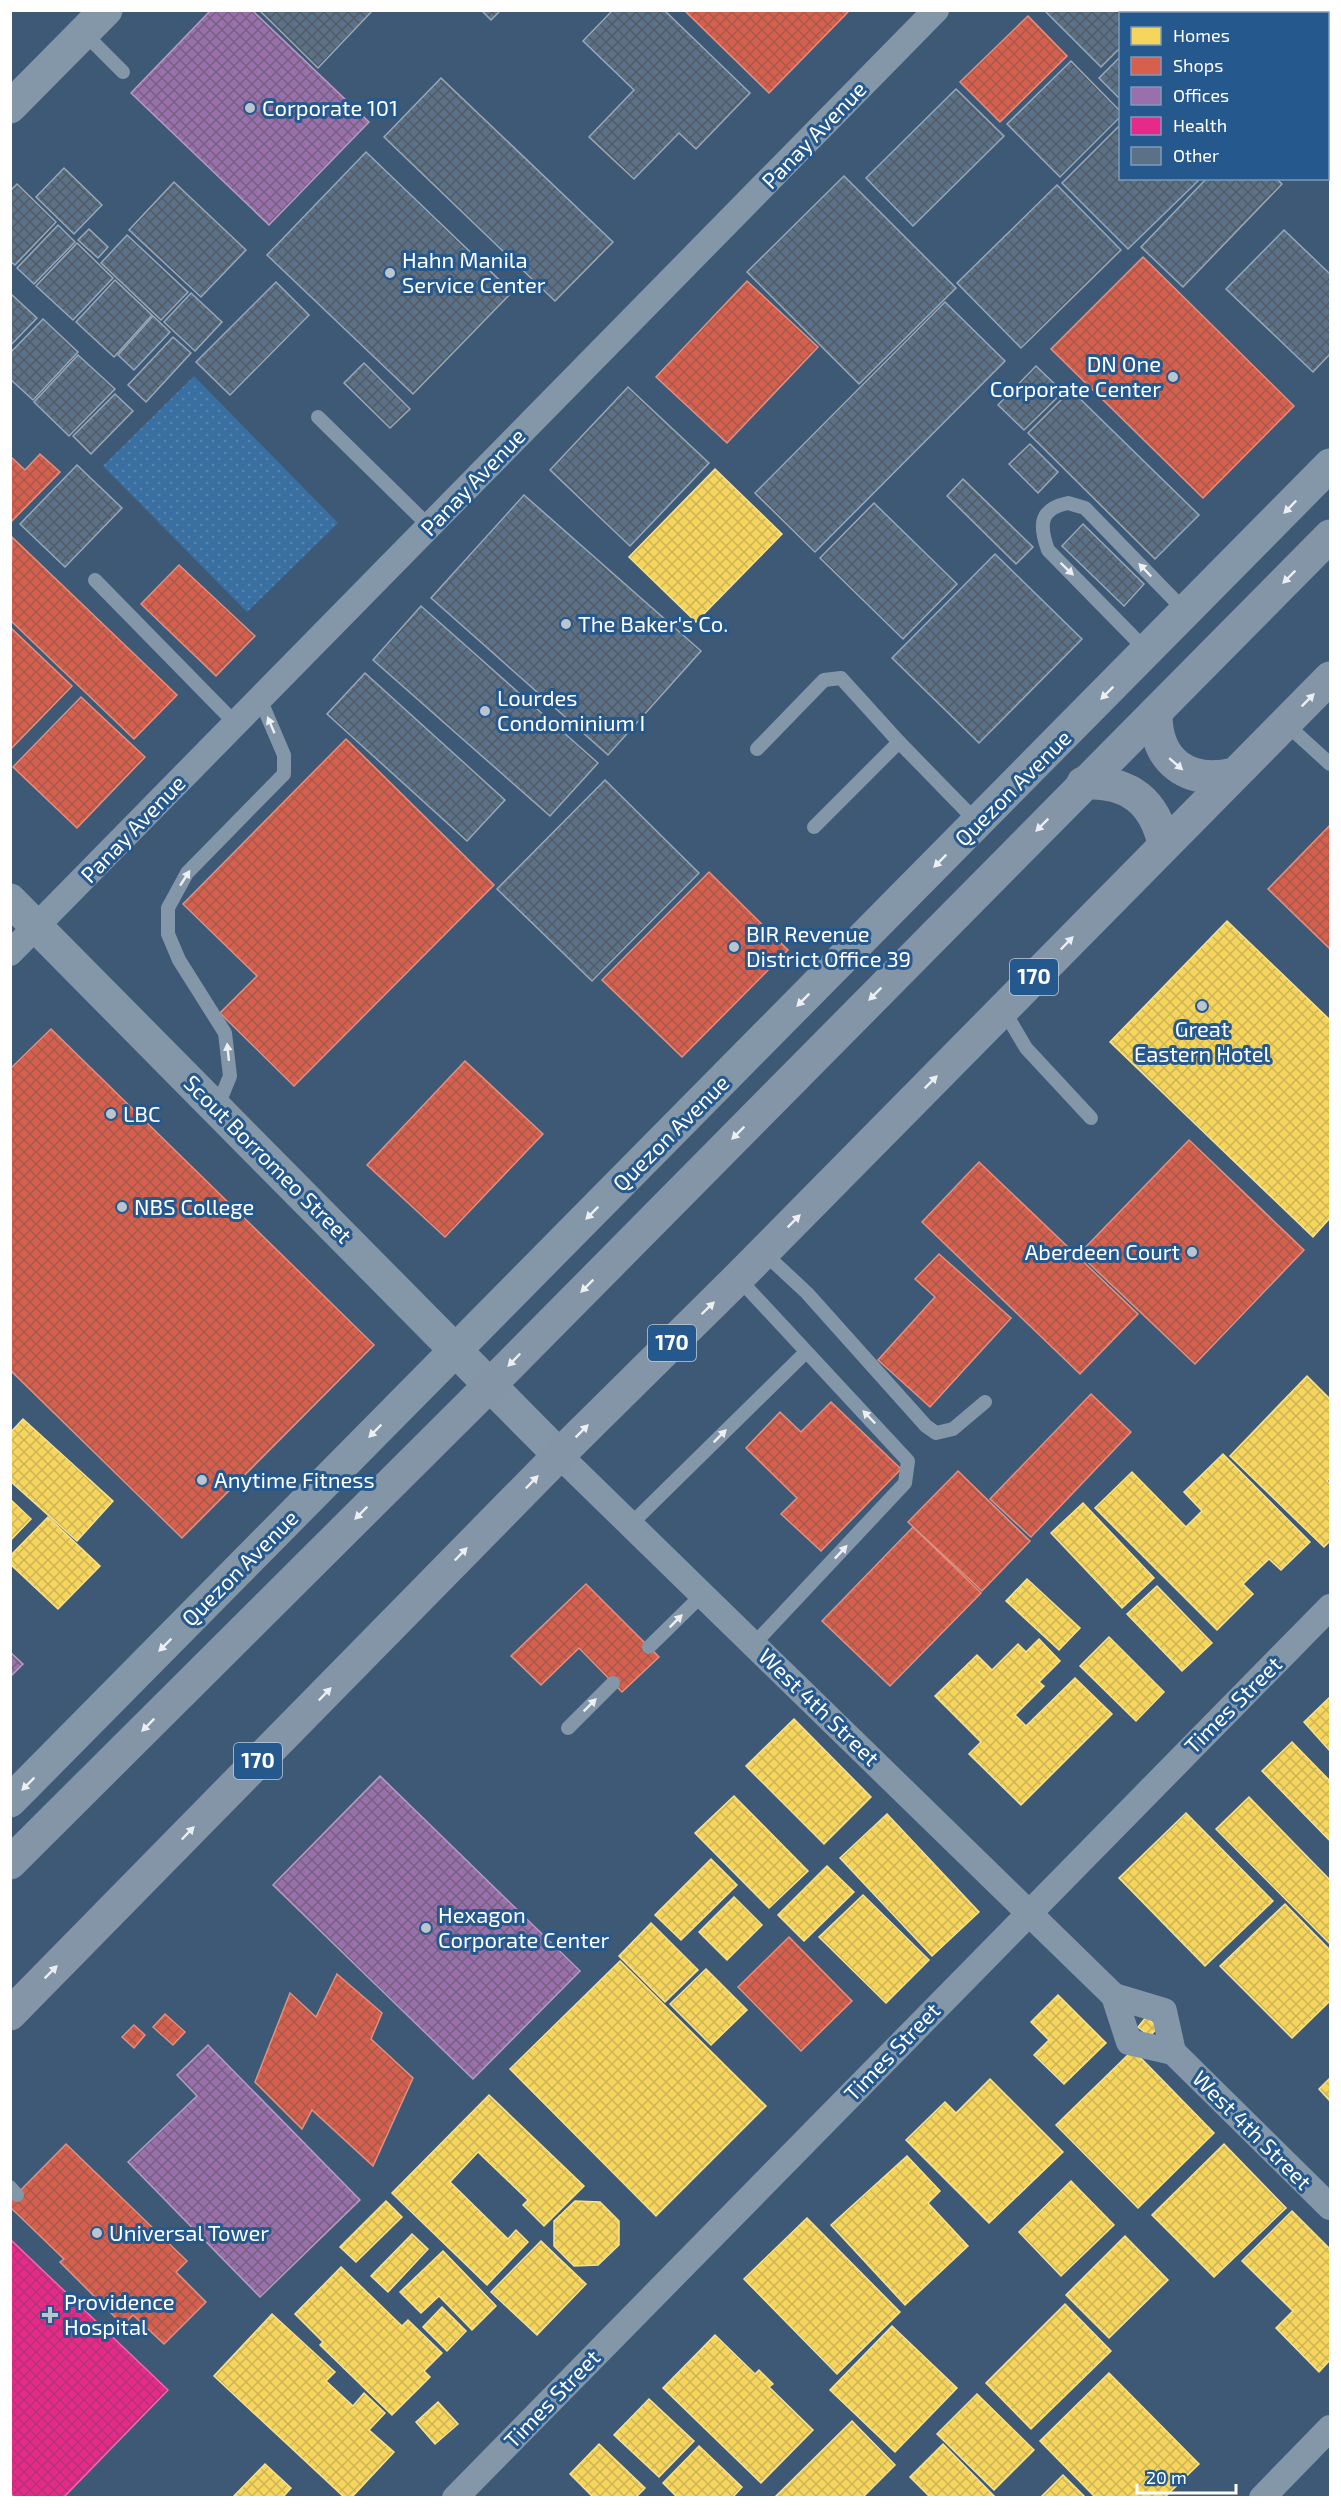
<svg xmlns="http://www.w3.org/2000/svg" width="1341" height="2508" font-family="'Exo 2',sans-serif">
  <defs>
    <pattern id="park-dots" width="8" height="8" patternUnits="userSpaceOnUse" patternTransform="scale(1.5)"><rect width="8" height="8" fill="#3a6fa2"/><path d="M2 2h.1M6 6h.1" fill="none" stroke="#5885b0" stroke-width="1.8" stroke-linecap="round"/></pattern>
    <pattern id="homes-cross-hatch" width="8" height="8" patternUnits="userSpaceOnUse" patternTransform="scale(1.5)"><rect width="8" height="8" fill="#f6d55c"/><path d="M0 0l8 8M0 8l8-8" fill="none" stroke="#ccb358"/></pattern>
    <pattern id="shops-cross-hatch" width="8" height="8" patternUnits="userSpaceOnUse" patternTransform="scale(1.5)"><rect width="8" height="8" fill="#d6604d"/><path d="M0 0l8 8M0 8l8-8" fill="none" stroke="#a6594d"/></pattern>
    <pattern id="offices-cross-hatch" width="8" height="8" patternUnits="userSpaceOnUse" patternTransform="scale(1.5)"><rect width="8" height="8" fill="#9970ab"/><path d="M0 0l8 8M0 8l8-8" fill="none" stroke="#766080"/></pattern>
    <pattern id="health-cross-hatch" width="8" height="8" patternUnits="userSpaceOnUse" patternTransform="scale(1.5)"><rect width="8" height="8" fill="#e7298a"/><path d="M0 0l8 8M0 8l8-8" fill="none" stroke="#b13574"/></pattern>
    <pattern id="building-cross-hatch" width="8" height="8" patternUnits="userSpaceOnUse" patternTransform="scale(1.5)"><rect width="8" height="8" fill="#5a7187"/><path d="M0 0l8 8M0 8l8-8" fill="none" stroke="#525b64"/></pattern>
  </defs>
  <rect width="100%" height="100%" fill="#3d5975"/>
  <!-- park -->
  <path fill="url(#park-dots)" d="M194 376 338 523 247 612 103 466Z"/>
  <!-- homes -->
  <g fill="url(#homes-cross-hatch)" stroke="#f9e28d" stroke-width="1.5">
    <path d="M715 469 782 534 696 622 629 557Z"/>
    <path d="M1227 921 1330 1020V1218L1313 1237 1110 1042Z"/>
    <path d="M1307 1376 1330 1399V1478L1327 1481 1330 1484V1541L1324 1547 1230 1456Z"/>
    <path d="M23 1419 113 1501 77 1541 10 1481V1433Z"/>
    <path d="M1223 1454 1310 1542 1281 1570 1269 1559 1243 1584 1253 1594 1217 1630 1095 1508 1132 1472 1186 1527 1202 1511 1184 1492Z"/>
    <path d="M10 1499 31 1519 10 1541Z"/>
    <path d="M1083 1503 1154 1578 1122 1608 1051 1533Z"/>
    <path d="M48 1517 100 1566 58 1609 10 1564V1556Z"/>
    <path d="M1027 1579 1080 1628 1059 1650 1006 1601Z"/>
    <path d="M1157 1586 1212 1643 1182 1671 1127 1614Z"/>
    <path d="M1109 1637 1164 1692 1136 1721 1080 1666Z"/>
    <path d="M1039 1639 1060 1661 1039 1682 1044 1686 1015 1715 1026 1726 1075 1678 1112 1714 1021 1805 969 1754 981 1742 935 1696 977 1655 992 1670 1018 1644 1026 1652Z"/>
    <path d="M1330 1697V1751L1304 1722Z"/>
    <path d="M794 1719 871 1797 824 1844 746 1766Z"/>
    <path d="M1292 1742 1330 1781V1841L1262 1771Z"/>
    <path d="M734 1796 808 1871 769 1908 695 1833Z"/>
    <path d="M1249 1797 1330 1880V1944L1216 1829Z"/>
    <path d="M1186 1813 1273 1901 1205 1966 1119 1878Z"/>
    <path d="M887 1814 979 1912 932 1956 840 1858Z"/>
    <path d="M711 1859 737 1885 681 1940 655 1915Z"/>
    <path d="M827 1866 854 1892 804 1941 778 1915Z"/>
    <path d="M863 1895 929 1960 886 2003 819 1937Z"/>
    <path d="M734 1897 762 1925 727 1960 699 1932Z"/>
    <path d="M1285 1904 1330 1950V2001L1292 2038 1220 1966Z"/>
    <path d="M651 1923 698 1970 665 2002 619 1956Z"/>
    <path d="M620 1961 766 2106 656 2216 510 2069Z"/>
    <path d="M706 1969 747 2010 711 2045 670 2004Z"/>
    <path d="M1058 1995 1106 2043 1064 2084 1034 2055 1049 2040 1031 2022Z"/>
    <path d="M1146 2017 1158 2027 1150 2036 1138 2027Z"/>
    <path d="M1133 2050 1214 2133 1138 2208 1056 2125Z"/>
    <path d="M1330 2078V2101L1319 2089Z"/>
    <path d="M990 2079 1063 2152 989 2223 906 2140 945 2102 956 2113Z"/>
    <path d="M489 2095 584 2186 544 2226 523 2205 528 2200 478 2152 450 2182 508 2239 516 2230 528 2242 487 2285 392 2193Z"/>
    <path d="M1224 2144 1286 2208 1214 2277 1152 2215Z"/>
    <path d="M907 2156 940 2191 928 2203 968 2246 905 2305 831 2225Z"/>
    <path d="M1071 2181 1114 2225 1061 2276 1019 2232Z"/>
    <path d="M386 2201 402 2217 356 2262 340 2247Z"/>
    <path d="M575 2201 600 2202 619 2221V2245L598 2265 574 2266 554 2246V2221Z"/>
    <path d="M1292 2211 1330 2249V2360L1319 2372 1276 2328 1293 2311 1242 2261Z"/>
    <path d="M807 2218 900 2312 837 2374 744 2279Z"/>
    <path d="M412 2234 428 2249 388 2292 371 2276Z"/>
    <path d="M1125 2236 1168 2280 1109 2338 1066 2295Z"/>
    <path d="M541 2241 586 2284 537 2335 491 2292Z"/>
    <path d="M443 2251 496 2306 472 2330 439 2296 421 2313 400 2292Z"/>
    <path d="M341 2267 402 2326 408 2320 442 2353 424 2371 430 2377 392 2415 320 2345 323 2342 295 2314Z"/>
    <path d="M1065 2304 1111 2351 1031 2429 986 2383Z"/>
    <path d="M442 2307 466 2331 447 2351 423 2327Z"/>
    <path d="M272 2314 335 2372 326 2381 353 2406 364 2393 385 2413 369 2430 394 2452 351 2498H345L214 2376Z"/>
    <path d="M892 2326 957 2388 895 2452 830 2390Z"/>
    <path d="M715 2335 755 2374 759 2370 773 2384 769 2387 813 2430 761 2483 663 2388Z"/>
    <path d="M1109 2373 1199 2464 1164 2498H1096L1040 2441Z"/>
    <path d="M977 2394 1034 2450 994 2490 937 2434Z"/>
    <path d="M649 2399 694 2441 659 2477 614 2435Z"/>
    <path d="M438 2402 458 2424 435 2444 416 2422Z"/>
    <path d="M852 2421 895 2465 862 2498H774Z"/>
    <path d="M599 2444 645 2488 635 2498H594L570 2474Z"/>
    <path d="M943 2444 996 2498H931L910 2477Z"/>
    <path d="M699 2446 742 2487 732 2498H678L663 2483Z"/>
    <path d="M265 2464 291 2488 282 2498H232Z"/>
    <path d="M1063 2475 1086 2498H1040Z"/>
  </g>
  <!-- shops -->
  <g fill="url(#shops-cross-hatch)" stroke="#e29082" stroke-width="1.5">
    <path d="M684 10H850L769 93Z"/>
    <path d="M1028 16 1067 56 1000 122 960 82Z"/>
    <path d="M1143 257 1294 406 1203 498 1051 349Z"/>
    <path d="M747 281 818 347 727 443 656 377Z"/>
    <path d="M40 454 60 472 10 523V456L25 470Z"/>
    <path d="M12 537 177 695 134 739 10 620Z"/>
    <path d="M179 565 255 636 216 676 141 604Z"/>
    <path d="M10 627 72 686 10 750Z"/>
    <path d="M81 697 145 757 77 828 13 767Z"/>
    <path d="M346 739 494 885 294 1086 220 1013 257 976 183 904Z"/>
    <path d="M1330 825V949L1268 889Z"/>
    <path d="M709 872 788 950 682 1057 602 980Z"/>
    <path d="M51 1029 374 1345 182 1538 10 1370V1069Z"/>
    <path d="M465 1061 543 1134 445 1237 367 1165Z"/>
    <path d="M1189 1140 1304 1250 1195 1364 1079 1254Z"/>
    <path d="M979 1162 1138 1314 1080 1374 922 1222Z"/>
    <path d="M939 1254 1011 1318 930 1407 878 1360 935 1297 915 1279Z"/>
    <path d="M1091 1394 1131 1432 1031 1537 990 1499Z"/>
    <path d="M831 1402 901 1469 821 1551 781 1514 797 1498 746 1448 780 1412 801 1432Z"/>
    <path d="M958 1471 1030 1541 982 1591 908 1522Z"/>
    <path d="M913 1527 981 1593 890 1686 822 1621Z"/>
    <path d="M586 1584 659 1657 622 1692 579 1648 541 1685 511 1656Z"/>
    <path d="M789 1937 852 2001 801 2051 738 1987Z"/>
    <path d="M337 1974 382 2013 371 2039 413 2078 373 2166 312 2110 302 2129 255 2082 290 1993 316 2017Z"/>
    <path d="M165 2014 185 2032 173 2045 153 2027Z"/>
    <path d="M134 2025 145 2035 134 2048 122 2037Z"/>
    <path d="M66 2144 187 2261 176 2272 206 2302 164 2344 133 2315 123 2325 60 2262 64 2259 10 2207V2201Z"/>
  </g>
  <!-- offices -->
  <g fill="url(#offices-cross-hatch)" stroke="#b89bc4" stroke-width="1.5">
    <path d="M211 10H252L369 122 269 225 131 93Z"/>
    <path d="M10 1652 23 1664 10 1677Z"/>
    <path d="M380 1776 580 1971 473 2079 273 1885Z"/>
    <path d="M208 2045 360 2200 260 2297 128 2162 197 2096 177 2075Z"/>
  </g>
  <!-- health -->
  <path fill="url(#health-cross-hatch)" stroke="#ee69ad" stroke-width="1.5" d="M10 2239 168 2390 63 2498H15L10 2493Z"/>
  <!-- building -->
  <g fill="url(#building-cross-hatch)" stroke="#98a8b8" stroke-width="1.5">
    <path d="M259 10H373L318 68Z"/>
    <path d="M481 10H501L491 20Z"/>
    <path d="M613 10H664L750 93 696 149 679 133 634 179 589 137 634 90 583 41Z"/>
    <path d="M1044 10H1121L1124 14H1120V48L1101 67Z"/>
    <path d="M1167 10H1299L1302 14H1164Z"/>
    <path d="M1120 57V99L1099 78Z"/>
    <path d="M1071 61 1120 111V117L1060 177 1007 124Z"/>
    <path d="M441 78 613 242 555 301 384 137Z"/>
    <path d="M956 89 1004 136 913 226 866 178Z"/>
    <path d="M1120 125V178H1196L1198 181 1128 249 1062 183Z"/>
    <path d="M366 152 512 292 413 394 267 255Z"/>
    <path d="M64 168 102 205 74 234 36 197Z"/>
    <path d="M844 176 956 288 859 384 747 272Z"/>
    <path d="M1207 178H1276L1282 184 1183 287 1141 247Z"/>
    <path d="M174 182 246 250 201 297 129 230Z"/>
    <path d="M17 184 56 222 15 265 10 261V191Z"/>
    <path d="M1057 185 1121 250 1021 348 957 283Z"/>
    <path d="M58 225 75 242 34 284 17 268Z"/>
    <path d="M89 229 108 247 98 258 78 240Z"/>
    <path d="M1284 230 1330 274V354L1313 372 1226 289Z"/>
    <path d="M127 235 188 292 161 320 101 263Z"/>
    <path d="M77 243 113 278 73 320 36 286Z"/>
    <path d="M115 280 152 315 114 357 76 322Z"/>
    <path d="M276 282 309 315 230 395 196 362Z"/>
    <path d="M10 293 37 318 10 346Z"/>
    <path d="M191 293 222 322 195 351 164 322Z"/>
    <path d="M945 302 1005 361 815 552 755 493Z"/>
    <path d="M153 316 170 332 134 370 118 355Z"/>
    <path d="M43 319 78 352 33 400 10 379V353Z"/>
    <path d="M173 337 191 353 146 402 128 385Z"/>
    <path d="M78 355 115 389 69 436 34 402Z"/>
    <path d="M364 363 410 409 390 428 344 383Z"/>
    <path d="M1036 366 1063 392 1024 430 998 405Z"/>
    <path d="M628 387 709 463 630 546 550 470Z"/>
    <path d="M1071 390 1199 515 1155 559 1028 433Z"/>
    <path d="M115 394 133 411 91 454 73 436Z"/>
    <path d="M1030 444 1058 472 1038 493 1009 464Z"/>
    <path d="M77 465 122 508 65 567 20 524Z"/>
    <path d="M963 479 1033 547 1016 564 947 496Z"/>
    <path d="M524 495 701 651 608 755 431 598Z"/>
    <path d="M874 503 957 584 903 639 820 558Z"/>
    <path d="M1083 524 1144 584 1124 606 1062 546Z"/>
    <path d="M995 554 1082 639 979 743 892 658Z"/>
    <path d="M421 606 598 763 550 816 373 660Z"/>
    <path d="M365 673 505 800 467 841 327 714Z"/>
    <path d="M605 780 699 873 592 981 497 889Z"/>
  </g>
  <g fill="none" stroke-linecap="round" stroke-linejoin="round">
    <!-- service -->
    <g stroke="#8497a9" stroke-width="14">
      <path d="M84 33 123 72"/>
      <path d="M318 417 430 527"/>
      <path d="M95 580 236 724"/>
      <path d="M1148 652 1048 550C1039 525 1039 509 1068 503L1085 508 1186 612"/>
      <path d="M1285 723 1330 764"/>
      <path d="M757 749 824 680 841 678 899 742"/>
      <path d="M814 827 899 742 978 823"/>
      <path d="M1003 1009 1026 1048 1091 1118"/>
      <path d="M217 1108 230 1076 225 1033 179 960 168 934V908L187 873 284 774V755L260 699"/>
      <path d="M763 1252 807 1293 926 1426 936 1433 953 1429 985 1402"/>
      <path d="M738 1278 908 1461 905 1483 754 1644"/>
      <path d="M631 1524 805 1353"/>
      <path d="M649 1647 703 1594"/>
      <path d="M568 1728 613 1683"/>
      <path d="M10 2187 17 2195"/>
    </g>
    <!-- minor -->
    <g stroke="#8497a9" stroke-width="26">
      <path d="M10 953 936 10"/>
      <path d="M559 1455 1114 1996 1129 2042 1173 2052 1330 2207"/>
      <path d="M1114 1996 1164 2011 1173 2052"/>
      <path d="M455 2498 1330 1607"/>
      <path d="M1262 2498 1330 2428"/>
    </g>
    <!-- tertiary -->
    <g stroke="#8497a9" stroke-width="33">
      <path d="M10 107 106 10"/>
      <path d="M10 900 559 1455"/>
      <path d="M10 1801 1330 465"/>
    </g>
    <!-- primary -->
    <g stroke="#8395a7" stroke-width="33">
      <path d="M1156 712C1155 761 1187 785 1234 774"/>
      <path d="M1083 783C1128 781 1154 800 1164 844"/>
      <path d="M10 1863 489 1386 1330 536"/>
      <path d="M10 2014 559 1455 738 1278 1330 678"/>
    </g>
  </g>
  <!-- one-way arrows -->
  <defs><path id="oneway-solid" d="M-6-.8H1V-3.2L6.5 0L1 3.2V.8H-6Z" transform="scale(1.5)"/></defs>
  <g fill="#edeff2">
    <use href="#oneway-solid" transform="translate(1290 507) rotate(134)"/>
    <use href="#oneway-solid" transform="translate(1067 569) rotate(44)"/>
    <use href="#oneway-solid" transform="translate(1145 570) rotate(-134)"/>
    <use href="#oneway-solid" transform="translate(1107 693) rotate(135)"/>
    <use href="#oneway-solid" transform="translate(271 725) rotate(-113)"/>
    <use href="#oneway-solid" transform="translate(940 861) rotate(135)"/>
    <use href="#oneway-solid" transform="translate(185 878) rotate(-57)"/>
    <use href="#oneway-solid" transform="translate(803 1000) rotate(135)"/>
    <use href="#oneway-solid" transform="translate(228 1052) rotate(-96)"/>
    <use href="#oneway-solid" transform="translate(592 1213) rotate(135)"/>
    <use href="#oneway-solid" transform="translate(869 1417) rotate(-134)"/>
    <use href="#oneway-solid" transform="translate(375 1431) rotate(135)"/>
    <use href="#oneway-solid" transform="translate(720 1436) rotate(-45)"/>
    <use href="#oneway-solid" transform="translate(841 1552) rotate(-47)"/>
    <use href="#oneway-solid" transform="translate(676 1621) rotate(-45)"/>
    <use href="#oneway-solid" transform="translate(165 1645) rotate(135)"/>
    <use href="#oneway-solid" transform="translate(590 1705) rotate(-45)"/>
    <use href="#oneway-solid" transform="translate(28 1784) rotate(135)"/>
  </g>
  <g fill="#eceff2">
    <use href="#oneway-solid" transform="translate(1289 577) rotate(135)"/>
    <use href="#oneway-solid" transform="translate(1308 700) rotate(-45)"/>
    <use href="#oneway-solid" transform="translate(1176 764) rotate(41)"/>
    <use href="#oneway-solid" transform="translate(1042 825) rotate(135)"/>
    <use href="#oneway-solid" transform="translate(1067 943) rotate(-46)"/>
    <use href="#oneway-solid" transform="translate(875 994) rotate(135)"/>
    <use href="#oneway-solid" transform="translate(931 1082) rotate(-45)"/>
    <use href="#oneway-solid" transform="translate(738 1133) rotate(135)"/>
    <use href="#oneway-solid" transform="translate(794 1221) rotate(-45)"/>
    <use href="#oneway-solid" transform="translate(587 1286) rotate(135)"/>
    <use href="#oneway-solid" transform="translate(708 1308) rotate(-44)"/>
    <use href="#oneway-solid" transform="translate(514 1360) rotate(134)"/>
    <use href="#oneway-solid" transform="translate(582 1431) rotate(-45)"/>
    <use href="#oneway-solid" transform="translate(532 1482) rotate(-46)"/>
    <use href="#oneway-solid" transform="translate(361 1513) rotate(135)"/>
    <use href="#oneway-solid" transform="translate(461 1554) rotate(-46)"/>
    <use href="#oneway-solid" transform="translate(325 1694) rotate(-46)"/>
    <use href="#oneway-solid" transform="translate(148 1725) rotate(135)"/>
    <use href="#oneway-solid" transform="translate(188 1833) rotate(-46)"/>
    <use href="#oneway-solid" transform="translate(51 1972) rotate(-45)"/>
  </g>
  <!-- markers -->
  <g fill="#bbc5cf" stroke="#25588d" stroke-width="2">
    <circle cx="250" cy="108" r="6"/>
    <circle cx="390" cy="273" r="6"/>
    <circle cx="1173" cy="377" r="6"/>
    <circle cx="566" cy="624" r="6"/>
    <circle cx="485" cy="711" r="6"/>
    <circle cx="734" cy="947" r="6"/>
    <circle cx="1202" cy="1006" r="6"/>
    <circle cx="111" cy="1114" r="6"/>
    <circle cx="122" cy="1207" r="6"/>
    <circle cx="1192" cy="1252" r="6"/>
    <circle cx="202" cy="1480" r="6"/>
    <circle cx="426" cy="1928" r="6"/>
    <circle cx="97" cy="2233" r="6"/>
    <path d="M47 2306h6v6h6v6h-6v6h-6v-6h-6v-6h6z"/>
  </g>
  <g text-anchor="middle" stroke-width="6" stroke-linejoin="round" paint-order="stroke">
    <!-- shield labels -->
    <g fill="#25588d" stroke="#becddd" stroke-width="1.5">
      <rect x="1010" y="959" width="48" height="36" rx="4.5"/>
      <rect x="648" y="1325" width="48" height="36" rx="4.5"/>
      <rect x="234" y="1743" width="48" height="36" rx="4.5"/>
    </g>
    <g font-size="21" font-weight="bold" fill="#fff">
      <text x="1034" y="984">170</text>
      <text x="672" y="1350">170</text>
      <text x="258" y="1768">170</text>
    </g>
    <!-- poi labels -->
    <g font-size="22" fill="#fff" stroke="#25588d" text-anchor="start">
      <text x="262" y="116">Corporate 101</text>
      <text x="402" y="268">Hahn Manila<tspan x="402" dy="25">Service Center</tspan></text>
      <text x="1161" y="372" text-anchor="end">DN One<tspan x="1161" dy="25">Corporate Center</tspan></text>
      <text x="578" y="632">The Baker's Co.</text>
      <text x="497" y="706">Lourdes<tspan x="497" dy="25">Condominium I</tspan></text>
      <text x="746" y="942">BIR Revenue<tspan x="746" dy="25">District Office 39</tspan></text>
      <text x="1202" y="1037" text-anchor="middle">Great<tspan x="1202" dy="25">Eastern Hotel</tspan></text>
      <text x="123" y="1122">LBC</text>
      <text x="134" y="1215">NBS College</text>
      <text x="1180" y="1260" text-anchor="end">Aberdeen Court</text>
      <text x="214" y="1488">Anytime Fitness</text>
      <text x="438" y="1923">Hexagon<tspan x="438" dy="25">Corporate Center</tspan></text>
      <text x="109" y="2241">Universal Tower</text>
      <text x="64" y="2310">Providence<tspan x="64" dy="25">Hospital</tspan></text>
    </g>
    <!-- street labels -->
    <g font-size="22" fill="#fff" stroke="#25588d">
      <text transform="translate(814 135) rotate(-46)" y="8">Panay Avenue</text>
      <text transform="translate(473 482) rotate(-46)" y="8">Panay Avenue</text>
      <text transform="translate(1013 788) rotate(-45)" y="8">Quezon Avenue</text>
      <text transform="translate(133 829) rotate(-46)" y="8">Panay Avenue</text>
      <text transform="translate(671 1133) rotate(-45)" y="8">Quezon Avenue</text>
      <text transform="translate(268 1159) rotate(45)" y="8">Scout Borromeo Street</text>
      <text transform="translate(240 1568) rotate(-45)" y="8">Quezon Avenue</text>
      <text transform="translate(1233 1705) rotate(-45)" y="8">Times Street</text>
      <text transform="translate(819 1707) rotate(44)" y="8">West 4th Street</text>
      <text transform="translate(892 2052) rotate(-46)" y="8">Times Street</text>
      <text transform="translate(1252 2130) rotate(45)" y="8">West 4th Street</text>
      <text transform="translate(552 2399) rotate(-46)" y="8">Times Street</text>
    </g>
  </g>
  <!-- border -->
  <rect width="1341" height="2508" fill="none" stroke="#ffffff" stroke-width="24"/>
  <!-- legend -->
  <rect x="1119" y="12" width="210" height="168" fill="#25588d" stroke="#7c9bbb" stroke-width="1.5"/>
  <rect x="1131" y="27" width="30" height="18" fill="#f6d55c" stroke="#7c9bbb" stroke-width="1.5"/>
  <text x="1173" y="42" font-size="18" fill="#ffffff">Homes</text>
  <rect x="1131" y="57" width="30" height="18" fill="#d6604d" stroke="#7c9bbb" stroke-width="1.5"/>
  <text x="1173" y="72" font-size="18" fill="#ffffff">Shops</text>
  <rect x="1131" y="87" width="30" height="18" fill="#9970ab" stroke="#7c9bbb" stroke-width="1.5"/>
  <text x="1173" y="102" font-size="18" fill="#ffffff">Offices</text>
  <rect x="1131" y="117" width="30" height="18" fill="#e7298a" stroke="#7c9bbb" stroke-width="1.5"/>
  <text x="1173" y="132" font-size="18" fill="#ffffff">Health</text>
  <rect x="1131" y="147" width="30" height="18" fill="#5a7187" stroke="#7c9bbb" stroke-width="1.5"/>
  <text x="1173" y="162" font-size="18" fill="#ffffff">Other</text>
  <!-- scale -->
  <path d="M1137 2484v9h99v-9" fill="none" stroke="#ffffff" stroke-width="3"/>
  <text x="1146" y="2484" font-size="18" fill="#ffffff" stroke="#25588d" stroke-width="4.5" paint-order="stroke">20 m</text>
</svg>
